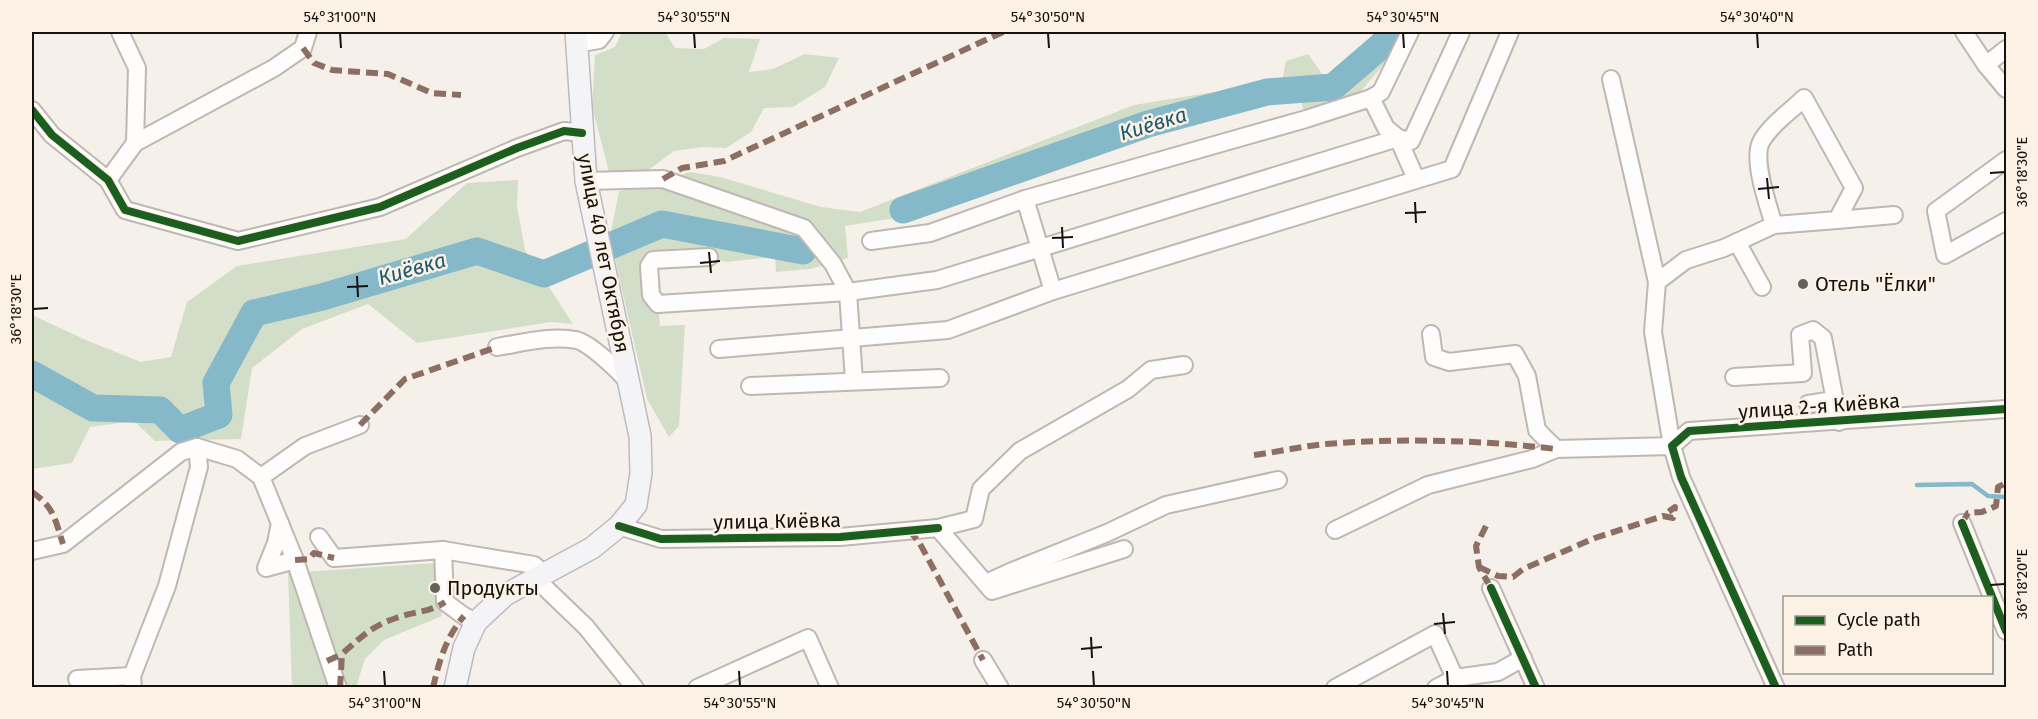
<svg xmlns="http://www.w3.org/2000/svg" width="2038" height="719" font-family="'Fira Sans',sans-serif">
  <rect width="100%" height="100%" fill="#f6f0ea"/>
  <!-- green -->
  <g fill="#d2dec7">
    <path d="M622 32H665L675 48 704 49 724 38 760 39 749 72 773 69 805 54 839 58 825 87 793 107 764 108 751 132 726 148 702 147 674 151 643 174 609 172 592 106 595 55 615 47Z"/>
    <path d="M1364 48 1387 61 1359 93 1304 112 1300 98 1151 133 920 214 845 226 848 258 810 269 776 272 775 257 725 262 685 248 649 251 642 265 659 311 660 326 685 325 679 426 669 437 647 399 610 237 619 191 651 186 689 172 720 177 821 207 860 212 1134 105 1282 81 1286 61 1308 54 1325 78Z"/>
    <path d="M518 180 517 206 525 250 573 324 551 322 417 343 368 304 302 329 252 368 241 439 155 441 134 421 90 427 72 463 32 469V315L88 341 141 362 171 357 187 302 237 266 406 239 467 183Z"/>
    <path d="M436 563 438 596 442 616 384 640 365 659 356 687H292L288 573Z"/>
  </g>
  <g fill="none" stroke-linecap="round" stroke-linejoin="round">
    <!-- stream -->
    <path stroke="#85b8c8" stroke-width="4.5" d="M1917 485 1972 484 1988 496 2006 497"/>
    <!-- river -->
    <g stroke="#85b8c8" stroke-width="27">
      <path d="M903 210 1148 124 1267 92 1333 87 1383 44 1390 32"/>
      <path d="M32 374 93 408 160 410 180 430 219 415 216 383 254 313 322 297 477 251 544 274 662 224 803 251"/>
    </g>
    <defs>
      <g id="minor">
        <path d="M120 32 137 68 135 143"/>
        <path d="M1964 32 1986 65 2006 89"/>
        <path d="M576 44 599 40 605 32"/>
        <path d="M1986 65 2006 49"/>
        <path d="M1611 79 1657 282"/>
        <path d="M1371 98 1386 128 1398 138 1416 179"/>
        <path d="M32 110 52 135 108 180 125 210 238 241 380 207 517 148 564 131 582 133"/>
        <path d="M2006 160 1936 211 1945 255 2006 221"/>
        <path d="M108 180 135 143 274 68 303 48 308 32"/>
        <path d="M586 181 663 179 804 228 833 264 848 292 854 381"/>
        <path d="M1025 199 1053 291"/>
        <path d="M1837 220 1894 215"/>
        <path d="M871 241 930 233 1025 199 1306 119 1371 98 1381 92 1410 32"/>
        <path d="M1737 242 1762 287"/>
        <path d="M709 257 653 260 649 266 651 295 658 304 848 292 937 280 1398 138 1411 141 1461 32"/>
        <path d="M1431 334 1434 357 1449 362 1515 354 1527 376 1537 430 1556 449 1672 446 1653 332 1657 282 1686 260 1724 248 1774 225C1768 205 1752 160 1761 142 1770 125 1791 111 1804 98L1854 188 1837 220 1774 225"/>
        <path d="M497 347C522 343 550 335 576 340 590 343 620 372 629 383"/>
        <path d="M719 349 948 330 1053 291 1452 169 1510 32"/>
        <path d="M1734 377 1803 373 1800 335 1813 330 1823 338 1839 422"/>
        <path d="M750 386 940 378"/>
        <path d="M1808 404 1834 400"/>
        <path d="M261 477 305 446 360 425"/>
        <path d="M280 523 276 543 266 568 295 560"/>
        <path d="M1962 523 2006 631"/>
        <path d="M619 526 661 539 840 537 938 528"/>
        <path d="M1335 530 1428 485 1532 459 1556 449"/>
        <path d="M319 537 334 558 443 550"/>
        <path d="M1124 549 992 591 938 528 974 519 981 489 1020 451 1128 389 1151 370 1184 365"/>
        <path d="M32 551 63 544 181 452 197 447 237 459 261 477 295 560 338 688"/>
        <path d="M535 578 586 627 635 688"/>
        <path d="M986 583 1010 572 1107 533 1166 505 1278 480"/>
        <path d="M1491 588 1536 688"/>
        <path d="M476 622 464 616 445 602 443 550 534 565 544 574"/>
        <path d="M983 660 1000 688"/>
        <path d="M132 676 167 586 199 467 197 447"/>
        <path d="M77 679 132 676 133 688"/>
        <path d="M697 688 808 638 830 688"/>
        <path d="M1335 688 1435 634 1455 678 1498 672 1523 658"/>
        <path d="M1436 688 1455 678"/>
        <path d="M1776 688 1681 477 1672 446 1689 431 2006 409"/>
      </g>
      <path id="major" d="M455 688 464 648 476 622 505 595 592 548 619 526 636 505 641 473 640 436 586 181 576 32"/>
    </defs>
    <!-- minor casing -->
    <use href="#minor" stroke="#bdb8b4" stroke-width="20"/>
    <!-- major casing -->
    <use href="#major" stroke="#bebabe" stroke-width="24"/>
    <!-- minor -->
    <use href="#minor" stroke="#fefdfc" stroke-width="16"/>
    <!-- major -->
    <use href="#major" stroke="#f4f3f6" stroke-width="21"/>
    <!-- quiet -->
    <g stroke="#8d6e63" stroke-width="6" stroke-dasharray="12 6" stroke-linecap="butt">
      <path d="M303 48 314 63 332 70 388 74 432 93 461 95"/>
      <path d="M663 179 682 168 724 161 1003 32"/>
      <path d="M360 425 405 379 497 347"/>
      <path d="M1254 455C1278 452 1302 446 1326 444 1402 438 1480 440 1556 449"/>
      <path d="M32 492C54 507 55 519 63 544"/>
      <path d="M1962 523 1968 513 1982 512 1996 506 1998 487 2006 483"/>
      <path d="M1486 526 1476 546 1479 567 1491 588"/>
      <path d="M909 530 919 542 983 660"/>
      <path d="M295 560 309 559 314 553 334 558"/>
      <path d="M1479 567 1498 576 1513 577 1523 569 1595 538 1663 516 1673 518 1675 507 1663 516"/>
      <path d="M327 661 342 654"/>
      <path d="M340 688 342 654C361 637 372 626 396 618 414 611 429 613 445 602"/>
      <path d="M433 688C439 661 446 637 464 616"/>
    </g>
    <defs>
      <g id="cycleway">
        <path d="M32 110 52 135 108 180 125 210 238 241 380 207 517 148 564 131 582 133"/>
        <path d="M1962 523 2006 631"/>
        <path d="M619 526 661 539 840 537 938 528"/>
        <path d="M1491 588 1536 688"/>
        <path d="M1776 688 1681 477 1672 446 1689 431 2006 409"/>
      </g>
    </defs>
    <!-- cycleway casing -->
    <use href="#cycleway" stroke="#fbf1e5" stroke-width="11"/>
    <!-- cycleway -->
    <use href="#cycleway" stroke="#1b5e20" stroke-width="8"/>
  </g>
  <!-- ticks -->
  <path fill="none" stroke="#16120e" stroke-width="2" d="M340 33 341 48M694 33 695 48M1048 33 1049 48M1403 33 1404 48M1757 33 1758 48M1990 173 2005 172M1767 178 1769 199M1758 189 1779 187M1415 202 1416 223M1405 213 1426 212M1062 227 1063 248M1052 238 1073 237M709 252 711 273M700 263 720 261M357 276 358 297M347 287 368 286M33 309 48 308M1990 585 2005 584M1443 613 1445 634M1434 624 1455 622M1091 637 1092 658M1081 649 1102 647M384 671 385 686M739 671 740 686M1093 671 1094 686M1447 671 1448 686"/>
  <!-- markers -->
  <g fill="#64605b" stroke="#fbf1e5" stroke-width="2">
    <circle cx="1803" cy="284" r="6"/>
    <circle cx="435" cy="588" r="6"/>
  </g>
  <g text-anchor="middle" stroke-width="5" stroke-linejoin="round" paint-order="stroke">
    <!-- street labels -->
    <g font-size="20" fill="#16120e" stroke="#fbf1e5">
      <text transform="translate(604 253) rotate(79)" y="7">улица 40 лет Октября</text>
      <text transform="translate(1819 406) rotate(-4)" y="7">улица 2-я Киёвка</text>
      <text transform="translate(777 521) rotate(-1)" y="7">улица Киёвка</text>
    </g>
    <!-- poi labels -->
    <g font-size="20" fill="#16120e" stroke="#fbf1e5" text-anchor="start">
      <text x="1815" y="291">Отель "Ёлки"</text>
      <text x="447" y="595">Продукты</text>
    </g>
    <!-- water labels -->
    <g font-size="21" font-style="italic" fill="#1c596d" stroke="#fbf1e5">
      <text transform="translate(1153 124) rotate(-17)" y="7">Киёвка</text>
      <text transform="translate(412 269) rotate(-16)" y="7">Киёвка</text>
    </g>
  </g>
  <!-- border -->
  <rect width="2038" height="719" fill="none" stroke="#fbf1e5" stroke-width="66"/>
  <!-- legend -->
  <rect x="1783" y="596" width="210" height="78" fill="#fbf1e5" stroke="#9f988f" stroke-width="1.5"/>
  <rect x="1795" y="616" width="30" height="9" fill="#1b5e20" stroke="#9f988f" stroke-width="1.5"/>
  <text x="1837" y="626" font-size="18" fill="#16120e">Cycle path</text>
  <rect x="1795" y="646" width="30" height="9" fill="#8d6e63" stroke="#9f988f" stroke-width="1.5"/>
  <text x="1837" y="656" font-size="18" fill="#16120e">Path</text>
  <rect x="33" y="33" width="1972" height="653" fill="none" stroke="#16120e" stroke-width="2"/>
  <g font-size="15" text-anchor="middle" fill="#16120e">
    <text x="340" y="22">54°31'00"N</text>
    <text x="694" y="22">54°30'55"N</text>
    <text x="1048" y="22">54°30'50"N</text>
    <text x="1403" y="22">54°30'45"N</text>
    <text x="1757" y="22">54°30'40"N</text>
    <text transform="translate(2022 172) rotate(-90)" y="5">36°18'30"E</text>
    <text transform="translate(16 309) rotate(-90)" y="5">36°18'30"E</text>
    <text transform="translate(2022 584) rotate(-90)" y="5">36°18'20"E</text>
    <text x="385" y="708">54°31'00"N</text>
    <text x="740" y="708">54°30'55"N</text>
    <text x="1094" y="708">54°30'50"N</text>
    <text x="1448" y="708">54°30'45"N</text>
  </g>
</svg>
